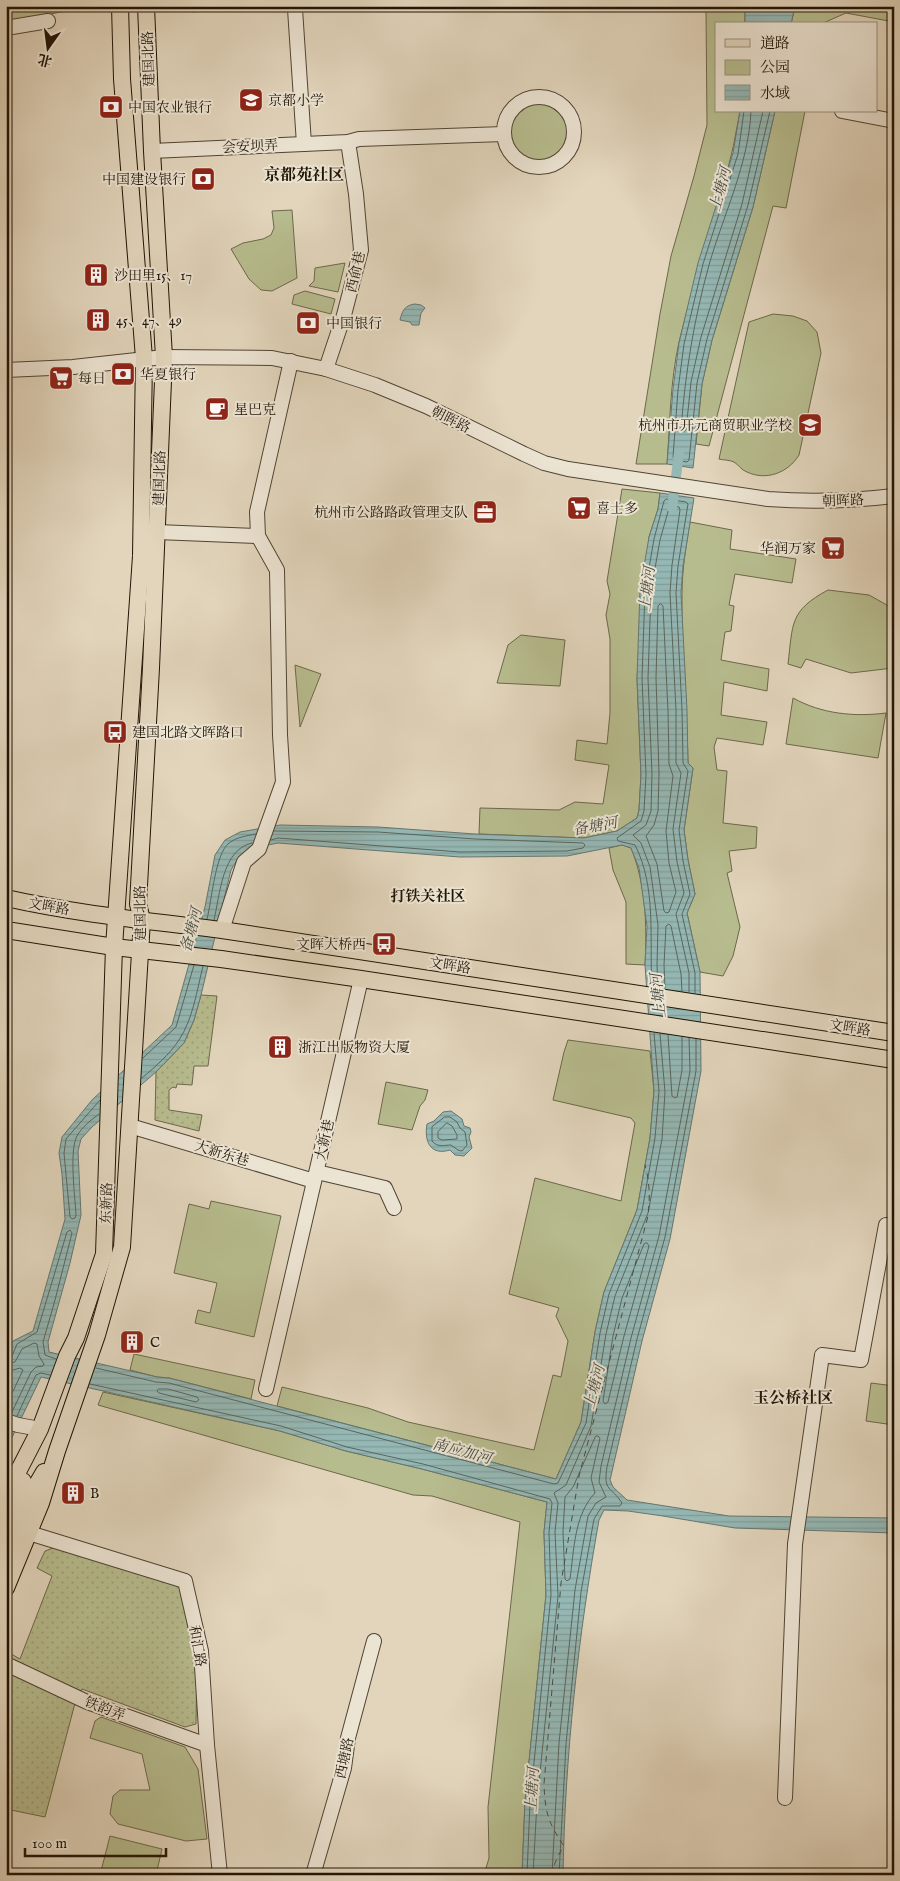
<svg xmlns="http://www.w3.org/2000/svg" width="900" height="1881" font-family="'IM FELL English','Noto Serif SC',serif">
  <defs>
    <pattern id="grass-dots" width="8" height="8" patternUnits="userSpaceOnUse" patternTransform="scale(1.25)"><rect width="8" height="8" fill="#b7bc8e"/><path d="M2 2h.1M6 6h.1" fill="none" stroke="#9da179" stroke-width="1.8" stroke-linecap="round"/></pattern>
    <pattern id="water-rules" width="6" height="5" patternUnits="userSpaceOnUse" patternTransform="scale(1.25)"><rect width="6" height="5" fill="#95b8b5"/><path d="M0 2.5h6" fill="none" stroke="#809d9a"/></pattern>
  </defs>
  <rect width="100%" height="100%" fill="#e2d5bc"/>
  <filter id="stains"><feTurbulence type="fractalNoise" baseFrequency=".004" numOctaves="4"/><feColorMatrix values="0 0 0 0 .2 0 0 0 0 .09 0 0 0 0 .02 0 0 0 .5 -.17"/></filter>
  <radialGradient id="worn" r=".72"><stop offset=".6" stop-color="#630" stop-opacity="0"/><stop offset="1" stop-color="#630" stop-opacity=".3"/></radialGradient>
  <!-- grass -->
  <g fill="url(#grass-dots)" stroke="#6c684a">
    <path d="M201 995 217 996 208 1066H194L192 1085 177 1084 176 1088 173 1087 169 1090V1110L202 1115 199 1131 155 1120 156 1072 184 1043 194 1020Z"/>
    <path d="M56 1547 180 1585 197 1657 196 1724 185 1727 82 1689 74 1707 45 1817 6 1809V1651L20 1659 52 1576 37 1568 45 1551Z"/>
  </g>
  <!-- green -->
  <g fill="#b7bc8e" stroke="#6c684a">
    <path d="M6 6H88L89 7 6 22Z"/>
    <path d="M109 6H265L192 12 190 7 109 9Z"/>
    <path d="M703 6H745V24H716V111H740L739 117C726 194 697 266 679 342 670 382 670 424 667 464H636L660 314 671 256 694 176 707 125 706 10Z"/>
    <path d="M795 6H894V22L846 13 821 24H791Z"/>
    <circle cx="538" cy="132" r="29"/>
    <path d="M775 111H805L786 208 773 206 709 446 696 444 702 384 712 340 753 207Z"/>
    <path d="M292 210 297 278 272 291 261 290 249 279 231 249 243 243 263 239 271 235 274 228 272 211Z"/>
    <path d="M345 263 338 292 309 286 314 281 315 268Z"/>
    <path d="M305 291 335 299 331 314 292 304 294 295Z"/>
    <path d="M773 314 793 316 807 321 817 332 821 353 799 455C788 473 766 481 747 472 741 470 739 465 734 462 730 460 723 460 719 459L749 322Z"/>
    <path d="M622 489 660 493 658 509 649 537 637 678 641 775 639 810 637 818 617 831 584 838 479 834 480 808 559 810 575 802 603 804 609 765 575 760 577 740 607 744 610 713V639L606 615 610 594 607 581Z"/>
    <path d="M690 522 732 530 730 549 796 559 792 583 735 574 729 605 734 606 731 631 725 632 721 660 769 669 767 691 724 682 721 715 767 722 763 745 717 738 714 747 717 770 727 771 723 823 757 827 756 848 729 851 732 871 727 873 740 927 733 956 723 976 700 972 687 913 695 894 688 860 684 830 693 768 688 763C687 707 681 650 682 594 682 570 686 546 690 522Z"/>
    <path d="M828 590 869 595 894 609V687L893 668 851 673 806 659 801 668 788 664C793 624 789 611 828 590Z"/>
    <path d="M521 635 565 640 560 686 497 683 508 645Z"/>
    <path d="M295 665 321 674 300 727Z"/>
    <path d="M793 698C822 714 854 717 886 713L878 758 786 744Z"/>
    <path d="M622 845 631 848C646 885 647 925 645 965L626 964V902L613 870 609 848Z"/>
    <path d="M568 1040 650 1051 654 1091 650 1138 637 1210 604 1292 595 1332 581 1422 556 1479 277 1406 282 1387 368 1408 408 1422 534 1450 553 1375 561 1377 568 1341 556 1316 559 1308 509 1294 535 1178 621 1201 635 1123 631 1118 553 1100 564 1052Z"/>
    <path d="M386 1082 428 1090 425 1100 420 1106 412 1130 378 1124Z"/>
    <path d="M211 1201 281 1216 254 1337 195 1323 198 1310 210 1313 217 1283 174 1273 189 1204 209 1209Z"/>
    <path d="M134 1354 255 1380 251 1399 169 1378 157 1377 130 1370Z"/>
    <path d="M871 1383 894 1386V1425L866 1421Z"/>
    <path d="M103 1392 280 1431 346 1451 422 1469 547 1502 544 1532 546 1595 525 1801 522 1875H484L489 1858 488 1807 520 1522 432 1496 413 1495 98 1405Z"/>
    <path d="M101 1717 185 1747 198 1769 207 1839 186 1841 118 1824 110 1814 113 1796 120 1790H150L142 1754 90 1738 95 1721Z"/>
    <path d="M110 1836 162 1849 156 1875H100Z"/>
  </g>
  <!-- water -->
  <g fill="url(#water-rules)" stroke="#66766f" fill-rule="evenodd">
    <path d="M745 6H795L791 24H745Z"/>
    <path d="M740 111H775L753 207 712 340 702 384 693 468 667 464 673 389 679 343 698 263 733 153Z"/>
    <path d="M415 304 421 305 425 308 421 313 419 325H412L410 322 400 320C402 311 405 305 415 304Z"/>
    <path d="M660 493 694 498 683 566 681 593 687 710 688 763 693 768 684 830 688 860 695 894 687 913 700 972 701 1071 670 1239 642 1341 610 1480 613 1487 627 1500 729 1516 894 1518V1533L735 1528 663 1516 628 1511 604 1510 599 1520C578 1637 565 1756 563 1875H522L525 1801 546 1595 544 1532 547 1502 422 1469 346 1451 280 1431 41 1377 6 1450V1359L13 1341 33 1331 65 1219 62 1174 59 1153 62 1137 92 1100 172 1025 205 907 215 855 225 840 240 832 280 825 378 827 475 834 584 838 617 831 637 818 639 810 641 775 637 678 640 590 649 537 658 509ZM278 843 460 857 567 856 622 845 631 848 639 868 647 926 645 965 654 1091 650 1138 637 1210 604 1292 595 1332 581 1422 556 1479 169 1378 157 1377 49 1352 48 1342 70 1263 81 1215 78 1151 81 1139 92 1127 156 1072 184 1043 194 1020 201 995 231 870C243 848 254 848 278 843Z"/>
    <path d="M451 1111 462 1119 464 1126 470 1128 471 1132 469 1137 472 1148 464 1156 455 1155 450 1150C430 1156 424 1141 427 1124L434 1121 443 1112Z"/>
  </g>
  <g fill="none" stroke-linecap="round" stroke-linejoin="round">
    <!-- shore -->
    <g stroke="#5a665d" stroke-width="1">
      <path d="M744 111 738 154 703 264 684 344 678 390 673 457 675 460 687 462 689 460 697 383 707 339 748 205 770 111"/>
      <path d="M751 111C749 163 723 216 709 265 694 319 685 374 681 430L683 432 686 430 691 382 701 337 742 204 763 111"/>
      <path d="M661 604 663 606 668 711 669 764 673 776 666 831 669 863 676 892 669 912 666 913 664 911 657 864 646 836 654 825 658 811 659 774 656 678 658 606Z"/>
      <path d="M271 840 278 838 460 852 567 851 583 848 585 845 583 843 475 839 378 832 274 831"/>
      <path d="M207 919C212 900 215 854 229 843 237 837 246 836 256 834"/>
      <path d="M214 920C220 895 222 849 252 843"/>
      <path d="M652 986C649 940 657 888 635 845L618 841 617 838 641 821 644 811 646 775 642 678 645 591 654 539 664 501 666 499 686 502 688 504 678 566 676 593 682 710 683 763 688 771 679 830 683 861 690 894 682 914 695 973V993"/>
      <path d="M658 987 657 965 658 925 650 867 641 843 633 835 646 825 651 811 652 774 648 678 651 591 660 540 669 508 672 506 679 507 680 510 672 565 670 593 676 710V763L681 773 673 829 677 862 684 893 676 914 689 973V992"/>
      <path d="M665 988 664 965 666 926 669 924 671 926 681 974 682 991"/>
      <path d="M668 1035 672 1096 675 1098 677 1097 682 1070V1037"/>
      <path d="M143 1058 176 1027 194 965"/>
      <path d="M142 1078C155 1067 170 1054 179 1040 193 1019 197 990 203 966"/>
      <path d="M99 1114C91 1120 82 1127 77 1136 69 1151 75 1196 76 1215L75 1218 72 1219 70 1217 64 1153 66 1139 100 1100"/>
      <path d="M445 1117H450L457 1122 460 1128 465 1132 467 1145 462 1151 458 1150 451 1145C444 1145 438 1148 432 1141V1127Z"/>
      <path d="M447 1123 452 1126 457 1135V1139L442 1140 438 1138V1132Z"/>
      <path d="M647 1243 649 1246 624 1336 608 1402 605 1404 603 1401 613 1336 622 1298 644 1244Z"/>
      <path d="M6 1358 12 1356 17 1344 37 1332 67 1232 70 1230 72 1233 55 1300 43 1342 45 1355 56 1359"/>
      <path d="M6 1364 15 1362 22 1349 34 1343 37 1344 39 1356 44 1364 43 1366 36 1367 31 1372 11 1414"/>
      <path d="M96 1368 156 1382 169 1383 554 1484 558 1483 586 1423 600 1333 609 1294 642 1211 655 1138 659 1091 654 1033"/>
      <path d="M6 1372 20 1368 23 1370 6 1406"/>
      <path d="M90 1384 281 1426 347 1447 423 1464 550 1499 552 1503 549 1532 551 1595 530 1802 527 1875"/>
      <path d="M159 1389H168L197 1397 199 1400 196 1402 159 1393 157 1391Z"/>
      <path d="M17 1416 36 1375 41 1373 50 1375"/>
      <path d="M596 1436H598L600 1438 591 1478 595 1493C574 1515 574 1551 570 1579L567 1581 565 1579 563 1532 565 1497 573 1487Z"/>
      <path d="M533 1875 537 1802 558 1596 555 1532 558 1503 554 1493 566 1485 591 1426 606 1334 615 1296 648 1213 662 1139 665 1092 660 1034"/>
      <path d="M552 1875 559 1743 575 1590 588 1516 596 1503 606 1497 599 1482 601 1466 631 1338 659 1236 690 1071 689 1038"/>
      <path d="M559 1875 566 1744 581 1592 594 1519 602 1506H620L622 1503C611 1486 603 1492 607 1467L637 1339 665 1237 696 1071V1039"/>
    </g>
    <!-- canal -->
    <path stroke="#95b8b5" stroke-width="10" d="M672 508 679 453"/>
    <!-- ferry -->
    <path stroke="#494d43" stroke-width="1" stroke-dasharray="6 5" stroke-linecap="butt" d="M550 1875 558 1856 564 1846C548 1823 545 1812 544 1784L561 1583 579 1476 648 1216C650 1198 650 1183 645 1165"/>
    <defs>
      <g id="minor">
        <path d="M295 9 304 144"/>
        <path d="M6 28 48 21"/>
        <circle cx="539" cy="132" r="35"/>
        <path d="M842 111 894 121"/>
        <path d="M152 151 348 142 359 139 504 134"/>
        <path d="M326 369 344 315 361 250 356 194 348 142"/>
        <path d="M6 370 73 367 164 357 272 358 326 369 375 385 426 406 524 454 544 463 568 469 768 499C810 502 852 501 894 496"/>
        <path d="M157 532 258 536"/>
        <path d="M222 930 244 862 259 849 283 782 280 735 277 570 258 536 257 512 291 361"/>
        <path d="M130 1126 314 1181"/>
        <path d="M317 1172 385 1188 394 1208"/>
        <path d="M266 1389 361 979"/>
        <path d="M18 1425 40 1429"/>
        <path d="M29 1533 185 1581 201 1651 207 1745 220 1875"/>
        <path d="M6 1664 87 1702 207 1745"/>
        <path d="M785 1798 795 1544 822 1355 861 1360 886 1225 894 1226"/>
        <path d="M313 1875 344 1768 348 1738 374 1641"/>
      </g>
      <g id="major">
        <path d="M6 898C77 914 150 921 222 930L894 1033"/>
        <path d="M6 930 114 947 221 959 361 979 894 1060"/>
        <path d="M6 1495 40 1429 67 1356 76 1338 104 1254 114 947 141 556 144 358 122 79 120 6"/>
        <path d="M6 1524 23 1481"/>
        <path d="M6 1555 30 1496 44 1472"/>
        <path d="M6 1588 41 1503 57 1451 97 1335 122 1247 142 920 138 904 151 668 164 357 152 151 146 6"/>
      </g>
    </defs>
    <!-- minor casing -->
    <use href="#minor" stroke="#504433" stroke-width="16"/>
    <!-- major casing -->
    <use href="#major" stroke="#201405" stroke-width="18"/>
    <!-- minor -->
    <use href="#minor" stroke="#ece4d3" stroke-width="14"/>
    <!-- major -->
    <use href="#major" stroke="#e2d5bc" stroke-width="16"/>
    <defs>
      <path id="minor-bridge" d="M6 1421 18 1425"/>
    </defs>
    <!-- minor-bridge casing -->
    <use href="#minor-bridge" stroke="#504433" stroke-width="16" stroke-linecap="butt"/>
    <!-- minor-bridge -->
    <use href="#minor-bridge" stroke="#ece4d3" stroke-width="14"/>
  </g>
  <!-- icons -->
  <defs>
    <symbol id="school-square" viewBox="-11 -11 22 22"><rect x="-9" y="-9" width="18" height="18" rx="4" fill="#8f2418" stroke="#ece4d3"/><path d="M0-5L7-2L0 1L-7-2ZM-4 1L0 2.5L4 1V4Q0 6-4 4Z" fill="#fff"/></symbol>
    <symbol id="bank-square" viewBox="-11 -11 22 22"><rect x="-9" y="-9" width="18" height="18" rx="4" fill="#8f2418" stroke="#ece4d3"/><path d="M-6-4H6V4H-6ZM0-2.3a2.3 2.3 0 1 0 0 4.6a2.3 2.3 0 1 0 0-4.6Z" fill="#fff"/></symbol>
    <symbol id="building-square" viewBox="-11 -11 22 22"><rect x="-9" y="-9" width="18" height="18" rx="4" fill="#8f2418" stroke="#ece4d3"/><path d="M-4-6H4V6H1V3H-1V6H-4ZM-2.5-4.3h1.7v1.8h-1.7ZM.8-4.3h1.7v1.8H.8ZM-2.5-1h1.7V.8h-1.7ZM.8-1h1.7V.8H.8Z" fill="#fff"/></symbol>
    <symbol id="supermarket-square" viewBox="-11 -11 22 22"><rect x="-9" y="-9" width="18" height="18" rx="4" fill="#8f2418" stroke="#ece4d3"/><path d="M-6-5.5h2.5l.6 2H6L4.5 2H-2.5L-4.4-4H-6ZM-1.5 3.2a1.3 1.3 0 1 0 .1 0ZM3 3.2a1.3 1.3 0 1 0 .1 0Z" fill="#fff"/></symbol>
    <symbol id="cafe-square" viewBox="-11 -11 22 22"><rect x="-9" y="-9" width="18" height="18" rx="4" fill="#8f2418" stroke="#ece4d3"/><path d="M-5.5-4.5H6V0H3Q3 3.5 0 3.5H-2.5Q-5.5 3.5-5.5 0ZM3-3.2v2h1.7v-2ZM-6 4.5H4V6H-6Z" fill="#fff"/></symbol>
    <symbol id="office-square" viewBox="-11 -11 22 22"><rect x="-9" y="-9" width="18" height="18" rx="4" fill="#8f2418" stroke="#ece4d3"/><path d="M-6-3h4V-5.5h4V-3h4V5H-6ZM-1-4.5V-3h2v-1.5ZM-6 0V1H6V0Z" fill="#fff"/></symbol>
    <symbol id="bus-square" viewBox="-11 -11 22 22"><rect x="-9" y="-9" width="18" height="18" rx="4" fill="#8f2418" stroke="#ece4d3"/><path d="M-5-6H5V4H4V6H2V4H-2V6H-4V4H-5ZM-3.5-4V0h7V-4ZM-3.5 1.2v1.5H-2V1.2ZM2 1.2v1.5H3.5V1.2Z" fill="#fff"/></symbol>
  </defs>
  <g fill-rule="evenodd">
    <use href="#school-square" x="237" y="86" width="28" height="28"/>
    <use href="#bank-square" x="97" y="93" width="28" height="28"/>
    <use href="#bank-square" x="189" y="165" width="28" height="28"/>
    <use href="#building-square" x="82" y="261" width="28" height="28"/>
    <use href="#building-square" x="84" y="306" width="28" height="28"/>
    <use href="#bank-square" x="294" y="309" width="28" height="28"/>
    <use href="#bank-square" x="109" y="360" width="28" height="28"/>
    <use href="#supermarket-square" x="47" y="364" width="28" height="28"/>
    <use href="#cafe-square" x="203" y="395" width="28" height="28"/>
    <use href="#school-square" x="796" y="411" width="28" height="28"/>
    <use href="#supermarket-square" x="565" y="494" width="28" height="28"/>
    <use href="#office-square" x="471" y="498" width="28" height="28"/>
    <use href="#supermarket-square" x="819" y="534" width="28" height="28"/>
    <use href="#bus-square" x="101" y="718" width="28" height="28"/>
    <use href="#bus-square" x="370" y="930" width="28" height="28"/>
    <use href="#building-square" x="266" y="1033" width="28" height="28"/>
    <use href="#building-square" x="118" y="1328" width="28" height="28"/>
    <use href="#building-square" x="59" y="1479" width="28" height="28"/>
  </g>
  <g text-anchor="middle" stroke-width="4" stroke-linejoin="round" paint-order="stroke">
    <!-- street labels -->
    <g font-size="14" fill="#201405" stroke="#ece4d3">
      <text transform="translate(148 59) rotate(-92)" y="5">建国北路</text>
      <text transform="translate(250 146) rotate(-3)" y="5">会安坝弄</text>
      <text transform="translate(355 272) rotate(-77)" y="5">西俞巷</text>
      <text transform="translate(451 419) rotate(27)" y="5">朝晖路</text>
      <text transform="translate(159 478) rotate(-88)" y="5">建国北路</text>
      <text transform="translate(843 500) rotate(-3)" y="5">朝晖路</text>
      <text transform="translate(49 906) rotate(10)" y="5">文晖路</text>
      <text transform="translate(140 913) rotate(-91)" y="5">建国北路</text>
      <text transform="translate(450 965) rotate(9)" y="5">文晖路</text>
      <text transform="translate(850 1027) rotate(9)" y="5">文晖路</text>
      <text transform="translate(324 1140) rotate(-77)" y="5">大新巷</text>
      <text transform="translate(222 1153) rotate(17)" y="5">大新东巷</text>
      <text transform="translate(106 1203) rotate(-88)" y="5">东新路</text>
      <text transform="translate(198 1646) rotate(80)" y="5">和汇路</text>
      <text transform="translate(105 1708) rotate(21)" y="5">铁韵弄</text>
      <text transform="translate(344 1758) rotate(-78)" y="5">西塘路</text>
    </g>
    <!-- poi labels -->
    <g font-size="14" fill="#201405" stroke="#ece4d3" text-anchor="start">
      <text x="268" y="105">京都小学</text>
      <text x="128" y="112">中国农业银行</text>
      <text x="186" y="184" text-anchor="end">中国建设银行</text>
      <text x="114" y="280">沙田里15、17</text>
      <text x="116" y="325">45、47、49</text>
      <text x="326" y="328">中国银行</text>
      <text x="140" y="379">华夏银行</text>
      <text x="78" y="383">每日</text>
      <text x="234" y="414">星巴克</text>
      <text x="792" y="430" text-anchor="end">杭州市开元商贸职业学校</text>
      <text x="596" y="513">喜士多</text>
      <text x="468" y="517" text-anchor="end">杭州市公路路政管理支队</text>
      <text x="816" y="553" text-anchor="end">华润万家</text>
      <text x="132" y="737">建国北路文晖路口</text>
      <text x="366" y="949" text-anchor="end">文晖大桥西</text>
      <text x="298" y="1052">浙江出版物资大厦</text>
      <text x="150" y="1347">C</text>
      <text x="90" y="1498">B</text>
    </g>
    <!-- water labels -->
    <g font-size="15" font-style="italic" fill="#494d43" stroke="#ece4d3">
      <text transform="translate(720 189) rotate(-75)" y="5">上塘河</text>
      <text transform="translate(647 589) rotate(-84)" y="5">上塘河</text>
      <text transform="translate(595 826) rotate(-10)" y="5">备塘河</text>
      <text transform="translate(191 930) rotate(-75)" y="5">备塘河</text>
      <text transform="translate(658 996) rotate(-96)" y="5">上塘河</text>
      <text transform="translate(594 1387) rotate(-75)" y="5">上塘河</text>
      <text transform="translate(462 1451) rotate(15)" y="5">南应加河</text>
      <text transform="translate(532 1790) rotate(-87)" y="5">上塘河</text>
    </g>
    <!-- neighbourhood labels -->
    <g font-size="15" font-weight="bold" fill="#201405" stroke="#ece4d3">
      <text x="428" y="901">打铁关社区</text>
    </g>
    <!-- quarter labels -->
    <g font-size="16" font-weight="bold" fill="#201405" stroke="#ece4d3">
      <text x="304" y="180">京都苑社区</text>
      <text x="793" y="1403">玉公桥社区</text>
    </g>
  </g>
  <!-- margin -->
  <rect width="900" height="1881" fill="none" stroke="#e2d5bc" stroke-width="25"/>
  <rect x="8" y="8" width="885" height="1866" fill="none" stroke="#201405" stroke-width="2.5"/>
  <rect x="12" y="12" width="875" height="1856" fill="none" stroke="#201405"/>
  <!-- legend -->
  <rect x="715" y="22" width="162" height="90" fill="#ece4d3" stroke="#9a9181"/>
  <rect x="725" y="39" width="25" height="8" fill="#e2d5bc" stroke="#9a9181"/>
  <text x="760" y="48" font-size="15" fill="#201405">道路</text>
  <rect x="725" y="60" width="25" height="15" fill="#b7bc8e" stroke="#9a9181"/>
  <text x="760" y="72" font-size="15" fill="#201405">公园</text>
  <rect x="725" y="85" width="25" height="15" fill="url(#water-rules)" stroke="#9a9181"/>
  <text x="760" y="98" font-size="15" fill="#201405">水域</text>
  <!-- north arrow -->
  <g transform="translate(48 48) rotate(194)" stroke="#ece4d3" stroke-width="4" paint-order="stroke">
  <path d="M0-4L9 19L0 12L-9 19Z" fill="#201405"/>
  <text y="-8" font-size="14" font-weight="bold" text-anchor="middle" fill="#201405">北</text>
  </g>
  <!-- scale -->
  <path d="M25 1848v8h141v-8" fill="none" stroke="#201405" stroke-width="2.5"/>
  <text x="32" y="1848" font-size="15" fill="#201405" stroke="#ece4d3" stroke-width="4" paint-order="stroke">100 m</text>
  <rect width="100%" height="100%" filter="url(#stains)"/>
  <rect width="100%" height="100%" fill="url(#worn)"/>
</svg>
